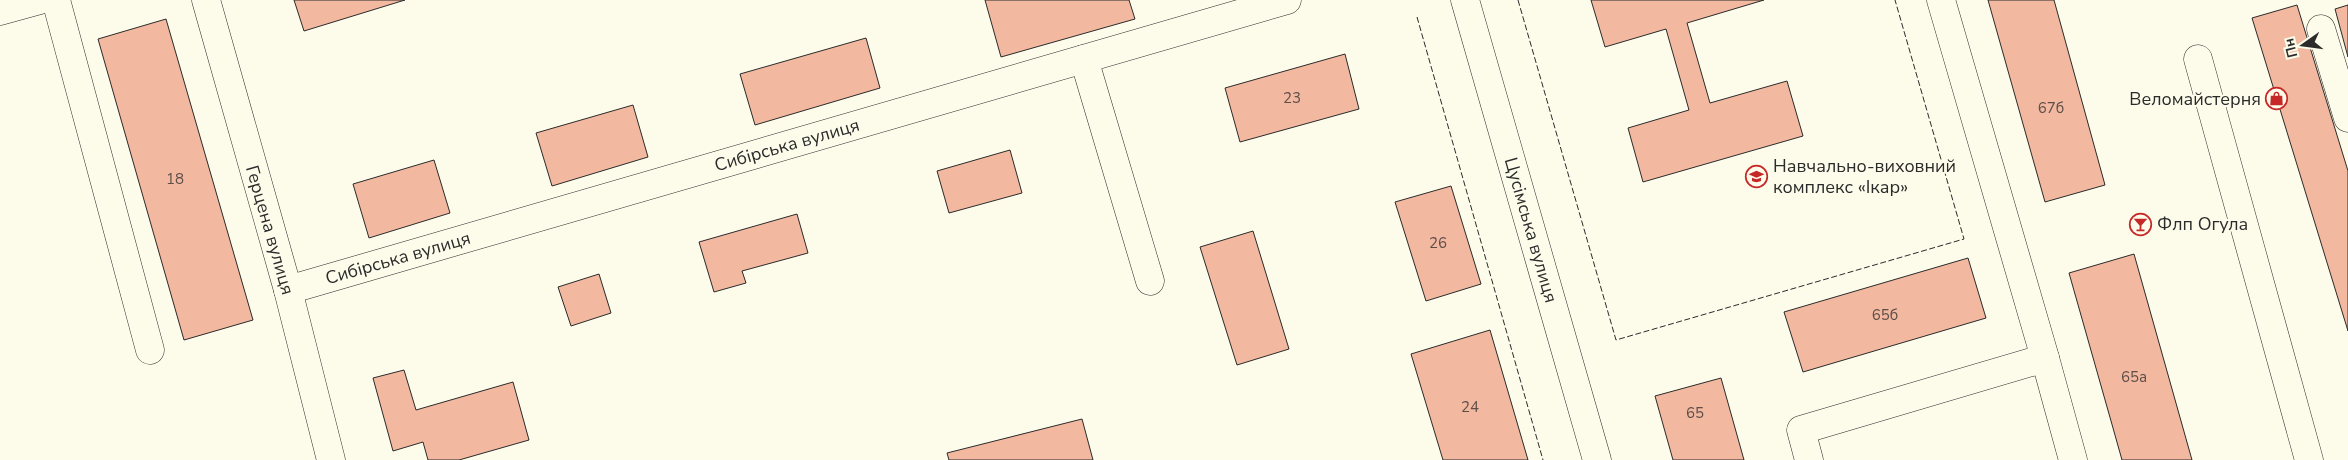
<svg xmlns="http://www.w3.org/2000/svg" width="2348" height="460" font-family="'Nunito Sans',sans-serif">
  <rect width="100%" height="100%" fill="#fdfbea"/>
  <!-- building -->
  <g fill="#f2b8a0" stroke="#2b2b2b">
    <path d="M294 0H405L304 31Z"/>
    <path d="M985 0H1129L1135 19 1001 57Z"/>
    <path d="M1591 0H1764L1687 23 1710 103 1787 81 1803 136 1643 182 1628 128 1689 110 1666 29 1605 47Z"/>
    <path d="M1988 0H2054L2105 185 2045 202Z"/>
    <path d="M2297 5 2348 171V331L2252 18Z"/>
    <path d="M2348 5V57L2335 9Z"/>
    <path d="M166 19 253 320 184 340 98 39Z"/>
    <path d="M866 38 880 88 755 125 740 74Z"/>
    <path d="M1345 54 1359 109 1240 142 1225 88Z"/>
    <path d="M633 105 648 157 552 186 536 133Z"/>
    <path d="M1010 150 1022 193 949 213 937 171Z"/>
    <path d="M434 160 450 213 369 238 353 184Z"/>
    <path d="M1451 186 1481 284 1426 301 1395 202Z"/>
    <path d="M797 214 808 253 742 271 746 283 714 292 699 242Z"/>
    <path d="M1253 231 1289 349 1237 365 1200 247Z"/>
    <path d="M2134 254 2192 460H2122L2113 428 2069 273Z"/>
    <path d="M1968 258 1986 318 1803 372 1784 312Z"/>
    <path d="M599 274 611 313 571 326 558 287Z"/>
    <path d="M1490 330 1528 460H1443L1411 354Z"/>
    <path d="M404 370 416 410 513 382 529 440 459 460H428L423 442 393 451 373 378Z"/>
    <path d="M1721 378 1744 460H1673L1655 396Z"/>
    <path d="M1082 419 1093 460H949L947 453Z"/>
  </g>
  <g fill="none" stroke-linecap="round" stroke-linejoin="round">
    <defs>
      <g id="minor">
        <path d="M56 0 150 350"/>
        <path d="M206 0 288 290 331 460"/>
        <path d="M1465 0 1597 460"/>
        <path d="M1941 0 2045 358"/>
        <path d="M0 11 40 0"/>
        <path d="M2321 29 2348 118"/>
        <path d="M1084 59 1150 281"/>
        <path d="M2198 59 2309 460"/>
        <path d="M288 290 1287 0"/>
        <path d="M1809 460 1801 430 2045 358 2073 460"/>
      </g>
    </defs>
    <!-- minor casing -->
    <use href="#minor" stroke="#2b2b2b" stroke-width="29"/>
    <!-- minor -->
    <use href="#minor" stroke="#fdfbea" stroke-width="28"/>
    <!-- fence -->
    <g stroke="#2b2b2b" stroke-width="1" stroke-dasharray="6 2.5" stroke-linecap="butt">
      <path d="M1518 0 1616 340 1964 239 1895 0"/>
      <path d="M1417 17 1543 460"/>
    </g>
  </g>
  <!-- icons -->
  <defs>
    <symbol id="shop-ring" viewBox="-11 -11 22 22"><circle r="9.5" fill="#fdfbea" stroke="#c62828" stroke-width="1.5"/><path d="M-5-2.5h2.3a2.7 3.5 0 0 1 5.4 0H5L5.5 6h-11ZM-1.5-2.5h3a1.5 2.3 0 0 0-3 0Z" fill="#c62828"/></symbol>
    <symbol id="school-ring" viewBox="-11 -11 22 22"><circle r="9.5" fill="#fdfbea" stroke="#c62828" stroke-width="1.5"/><path d="M0-5L7-2L0 1L-7-2ZM-4 1L0 2.5L4 1V4Q0 6-4 4Z" fill="#c62828"/></symbol>
    <symbol id="bar-ring" viewBox="-11 -11 22 22"><circle r="9.5" fill="#fdfbea" stroke="#c62828" stroke-width="1.5"/><path d="M-6-5H6L.8 .8V4.5H3.5V6h-7V4.5H-.8V.8Z" fill="#c62828"/></symbol>
  </defs>
  <g fill-rule="evenodd">
    <use href="#shop-ring" x="2264" y="86" width="25" height="25"/>
    <use href="#school-ring" x="1744" y="164" width="25" height="25"/>
    <use href="#bar-ring" x="2128" y="212" width="25" height="25"/>
  </g>
  <g text-anchor="middle" stroke-width="4" stroke-linejoin="round" paint-order="stroke">
    <!-- number labels -->
    <g font-size="15" fill="#5d4e48">
      <text x="1292" y="103">23</text>
      <text x="2051" y="113">67б</text>
      <text x="175" y="184">18</text>
      <text x="1438" y="248">26</text>
      <text x="1885" y="320">65б</text>
      <text x="2134" y="382">65а</text>
      <text x="1470" y="412">24</text>
      <text x="1695" y="418">65</text>
    </g>
    <!-- poi labels -->
    <g font-size="18" fill="#2b2b2b" stroke="#fdfbea" text-anchor="start">
      <text x="2261" y="105" text-anchor="end">Веломайстерня</text>
      <text x="1773" y="172">Навчально-виховний<tspan x="1773" dy="21">комплекс «Ікар»</tspan></text>
      <text x="2157" y="230">Флп Огула</text>
    </g>
    <!-- street labels -->
    <g font-size="18" fill="#2b2b2b" stroke="#fdfbea">
      <text transform="translate(787 145) rotate(-16)" y="6">Сибірська вулиця</text>
      <text transform="translate(270 230) rotate(74)" y="6">Герцена вулиця</text>
      <text transform="translate(1531 230) rotate(74)" y="6">Цусімська вулиця</text>
      <text transform="translate(398 258) rotate(-16)" y="6">Сибірська вулиця</text>
    </g>
  </g>
  <!-- north arrow -->
  <g transform="translate(2303 45) rotate(256)" stroke="#fdfbea" stroke-width="4" paint-order="stroke">
  <path d="M0-4L9 19L0 12L-9 19Z" fill="#2b2b2b"/>
  <text y="-8" font-size="14" font-weight="bold" text-anchor="middle" fill="#2b2b2b">Пн</text>
  </g>
</svg>
